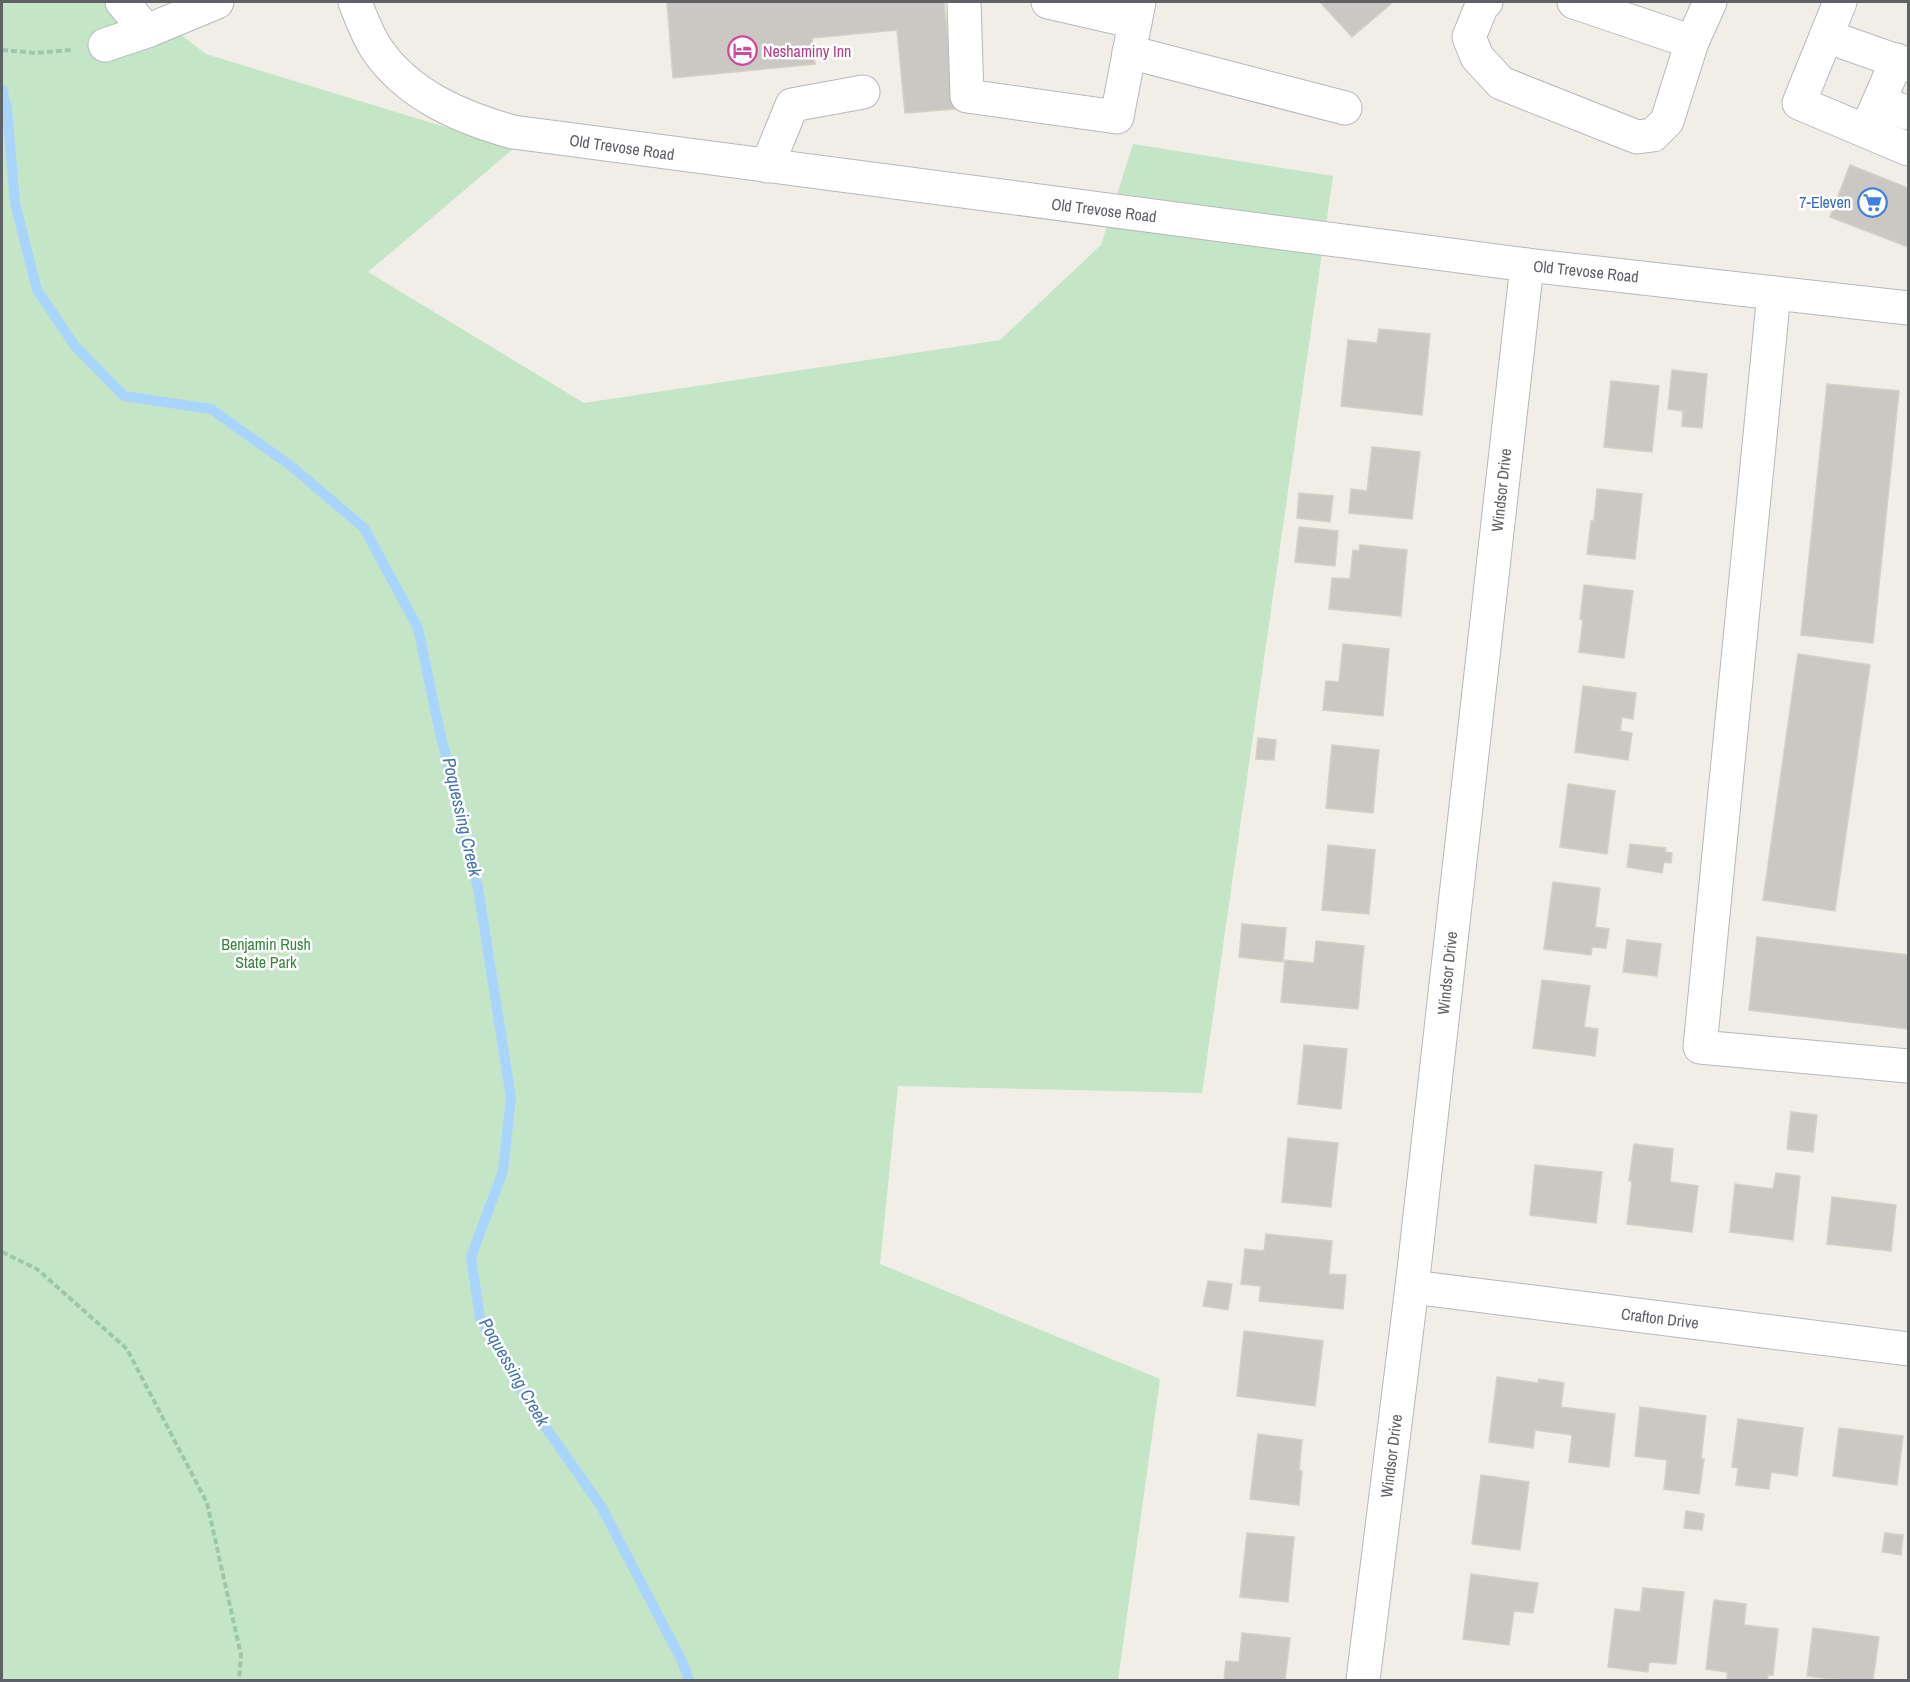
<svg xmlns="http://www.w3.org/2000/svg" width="1910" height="1682" font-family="'Archivo Narrow',sans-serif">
  <rect width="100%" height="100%" fill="#f0eee6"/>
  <!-- green -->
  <path fill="#c4e6c6" d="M2 2H138L206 54 514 148 368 272 584 403 1000 340 1101 245 1133 144 1333 176 1202 1093 898 1086 880 1264 1160 1379 1118 1680H2Z"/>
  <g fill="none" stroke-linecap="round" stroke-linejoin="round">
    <!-- stream -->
    <path stroke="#a9d4fd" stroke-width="10" d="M2 89 7 108 15 203 37 290 75 346 124 396 211 409 291 466 364 528 418 628 438 724 478 888 511 1098 503 1171 471 1257 480 1318 527 1401 601 1506 682 1661 689 1680"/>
  </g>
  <!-- building -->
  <g fill="#cbc8c3" stroke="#d4d0c5" stroke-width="1.5">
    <path d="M667 2H944L955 109 905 113 897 30 812 38 815 64 673 78Z"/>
    <path d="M1320 2H1393L1352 37Z"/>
    <path d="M1850 165 1908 188V247L1830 217Z"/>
    <path d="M1379 329 1430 334 1422 415 1341 406 1348 340 1377 343Z"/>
    <path d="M1672 370 1707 374 1702 428 1682 426 1683 411 1668 409Z"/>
    <path d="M1611 381 1659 386 1652 452 1604 447Z"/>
    <path d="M1827 384 1899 391 1873 643 1801 635Z"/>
    <path d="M1372 447 1420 452 1412 519 1349 513 1351 489 1367 491Z"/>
    <path d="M1597 489 1642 494 1635 559 1587 554 1591 521H1594Z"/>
    <path d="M1299 493 1333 496 1330 522 1297 518Z"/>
    <path d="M1299 527 1338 531 1335 566 1295 562Z"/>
    <path d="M1360 545 1407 550 1401 616 1329 609 1332 578 1350 579 1353 550 1359 551Z"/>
    <path d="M1584 585 1633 591 1624 658 1579 652 1583 620 1580 619Z"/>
    <path d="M1343 644 1389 649 1383 716 1323 710 1326 681 1339 682Z"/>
    <path d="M1798 654 1870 665 1835 911 1763 900Z"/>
    <path d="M1583 686 1636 693 1633 719 1622 717 1620 731 1632 733 1628 760 1575 752Z"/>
    <path d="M1258 738 1276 740 1274 760 1256 759Z"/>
    <path d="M1332 745 1379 750 1373 813 1326 808Z"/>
    <path d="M1568 784 1615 791 1607 854 1560 847Z"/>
    <path d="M1630 844 1666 848 1665 852 1672 853 1671 863 1664 862 1662 873 1627 867Z"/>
    <path d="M1328 845 1375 850 1369 914 1322 910Z"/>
    <path d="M1553 882 1600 888 1595 927 1609 929 1606 948 1592 947 1591 955 1544 949Z"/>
    <path d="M1242 924 1286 928 1283 962 1239 957Z"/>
    <path d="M1757 937 1908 955V1029L1749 1010Z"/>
    <path d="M1627 940 1661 944 1657 976 1623 972Z"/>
    <path d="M1316 941 1364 946 1358 1009 1281 1002 1285 960 1314 963Z"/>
    <path d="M1542 980 1590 986 1584 1027 1598 1029 1595 1056 1533 1048Z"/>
    <path d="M1304 1045 1347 1049 1341 1109 1298 1104Z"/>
    <path d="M1791 1112 1817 1115 1813 1152 1787 1149Z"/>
    <path d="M1288 1138 1338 1143 1331 1207 1282 1202Z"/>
    <path d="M1634 1144 1673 1149 1670 1182 1698 1186 1692 1232 1627 1224 1632 1181H1629Z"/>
    <path d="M1535 1165 1602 1172 1596 1223 1530 1215Z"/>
    <path d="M1776 1173 1800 1176 1793 1240 1730 1232 1735 1184 1773 1189Z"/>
    <path d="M1832 1197 1896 1205 1891 1251 1827 1244Z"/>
    <path d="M1266 1234 1332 1241 1329 1274 1346 1275 1343 1309 1259 1301 1261 1286 1241 1284 1245 1249 1264 1251Z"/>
    <path d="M1208 1281 1232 1284 1228 1310 1203 1306Z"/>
    <path d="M1244 1331 1323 1341 1315 1406 1237 1396Z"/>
    <path d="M1497 1377 1538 1383 1539 1379 1564 1383 1561 1407 1615 1414 1609 1467 1569 1462 1572 1435 1535 1430 1533 1448 1489 1442Z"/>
    <path d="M1640 1407 1706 1416 1701 1459H1704L1699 1494 1664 1489 1667 1460 1635 1456Z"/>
    <path d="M1738 1419 1803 1428 1797 1476 1771 1472 1769 1489 1736 1485 1738 1468 1732 1467Z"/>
    <path d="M1839 1428 1903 1436 1897 1485 1833 1476Z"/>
    <path d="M1258 1434 1302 1440 1299 1470 1302 1471 1299 1505 1250 1499Z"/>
    <path d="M1481 1475 1529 1482 1520 1550 1472 1544Z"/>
    <path d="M1686 1511 1704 1514 1702 1530 1684 1528Z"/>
    <path d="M1247 1533 1294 1537 1288 1602 1240 1597Z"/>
    <path d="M1885 1533 1903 1535 1901 1555 1882 1552Z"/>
    <path d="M1471 1574 1538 1583 1533 1613 1514 1611 1509 1645 1463 1639Z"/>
    <path d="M1643 1588 1684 1592 1676 1664 1649 1662 1648 1672 1608 1667 1615 1609 1640 1612Z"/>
    <path d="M1714 1600 1746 1604 1744 1625 1778 1629 1773 1675H1768L1767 1680H1727V1672L1706 1669Z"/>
    <path d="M1813 1628 1879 1637 1873 1680H1842L1807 1676Z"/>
    <path d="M1242 1633 1290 1638 1285 1680H1224L1226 1661 1239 1662Z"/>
  </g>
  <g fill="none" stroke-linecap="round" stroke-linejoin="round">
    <defs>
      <g id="minor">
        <path d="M122 2 147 31"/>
        <path d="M355 2C361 18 367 34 376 48 407 95 462 118 513 132L1527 265 1908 308"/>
        <path d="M964 2 967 96 1117 117 1135 22"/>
        <path d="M1048 2 1135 22 1139 2"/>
        <path d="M1486 2 1482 5 1469 37 1477 57 1501 83 1637 137 1653 135 1667 121 1692 42 1710 2"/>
        <path d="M1574 2 1692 42"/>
        <path d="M1840 2 1799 103 1908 149"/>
        <path d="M1826 36 1908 65"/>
        <path d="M105 45 147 31 217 2"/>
        <path d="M1129 52 1345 108"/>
        <path d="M1879 102 1908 113"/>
        <path d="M1866 131 1897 60"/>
        <path d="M767 166 792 105 863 92"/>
        <path d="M1774 293 1700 1047 1908 1066"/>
        <path d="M1412 1287 1908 1349"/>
        <path d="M1363 1680 1412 1287 1527 265"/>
      </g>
    </defs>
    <!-- minor casing -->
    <use href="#minor" stroke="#b6b8bc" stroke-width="35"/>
    <!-- path -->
    <g stroke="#9dc7ab" stroke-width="4" stroke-dasharray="6 3" stroke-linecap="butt">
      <path d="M2 50 36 53 72 50"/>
      <path d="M2 1252 37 1269 127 1349 207 1503 241 1655 239 1680"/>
    </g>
    <!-- minor -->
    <use href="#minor" stroke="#fff" stroke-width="33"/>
  </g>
  <!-- icons -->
  <defs>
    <symbol id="hotel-ring" viewBox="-11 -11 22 22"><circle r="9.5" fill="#fff" stroke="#d1479c" stroke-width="1.5"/><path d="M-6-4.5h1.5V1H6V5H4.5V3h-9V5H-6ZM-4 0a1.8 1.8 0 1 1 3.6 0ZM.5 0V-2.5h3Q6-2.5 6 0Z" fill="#d1479c"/></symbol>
    <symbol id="supermarket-ring" viewBox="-11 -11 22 22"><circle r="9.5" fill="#fff" stroke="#3f7fe0" stroke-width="1.5"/><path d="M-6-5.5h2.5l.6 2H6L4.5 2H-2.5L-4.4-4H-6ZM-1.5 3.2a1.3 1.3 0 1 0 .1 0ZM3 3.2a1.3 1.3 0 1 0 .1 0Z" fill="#3f7fe0"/></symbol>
  </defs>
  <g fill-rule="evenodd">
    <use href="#hotel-ring" x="726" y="34" width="33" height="33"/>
    <use href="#supermarket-ring" x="1856" y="186" width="33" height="33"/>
  </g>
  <g text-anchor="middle" stroke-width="5" stroke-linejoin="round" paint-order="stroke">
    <!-- hotel labels -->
    <g font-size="16" fill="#b23c85" stroke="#fff" text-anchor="start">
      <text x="763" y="57">Neshaminy Inn</text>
    </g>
    <!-- street labels -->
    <g font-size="16" fill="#5e6166" stroke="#fff">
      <text transform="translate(622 147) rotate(8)" y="6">Old Trevose Road</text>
      <text transform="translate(1104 210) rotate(7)" y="6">Old Trevose Road</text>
      <text transform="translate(1586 271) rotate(6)" y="6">Old Trevose Road</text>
      <text transform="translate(1501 490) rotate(-84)" y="6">Windsor Drive</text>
      <text transform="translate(1447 973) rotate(-84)" y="6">Windsor Drive</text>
      <text transform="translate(1660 1318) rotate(7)" y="6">Crafton Drive</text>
      <text transform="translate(1391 1456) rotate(-83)" y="6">Windsor Drive</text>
    </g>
    <!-- shop labels -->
    <g font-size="16" fill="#366cbe" stroke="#fff" text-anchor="end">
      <text x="1851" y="208">7-Eleven</text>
    </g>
    <!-- park labels -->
    <g font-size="16" fill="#37843f" stroke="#fff">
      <text x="266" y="950">Benjamin Rush<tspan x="266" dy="18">State Park</tspan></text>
    </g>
    <!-- water labels -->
    <g font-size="18" font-style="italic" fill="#4573af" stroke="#fff">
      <text transform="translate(462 817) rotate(77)" y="6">Poquessing Creek</text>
      <text transform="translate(514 1372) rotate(60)" y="6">Poquessing Creek</text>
    </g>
  </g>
  <!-- border -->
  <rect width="1910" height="1682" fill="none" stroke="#5e6166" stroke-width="6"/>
</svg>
